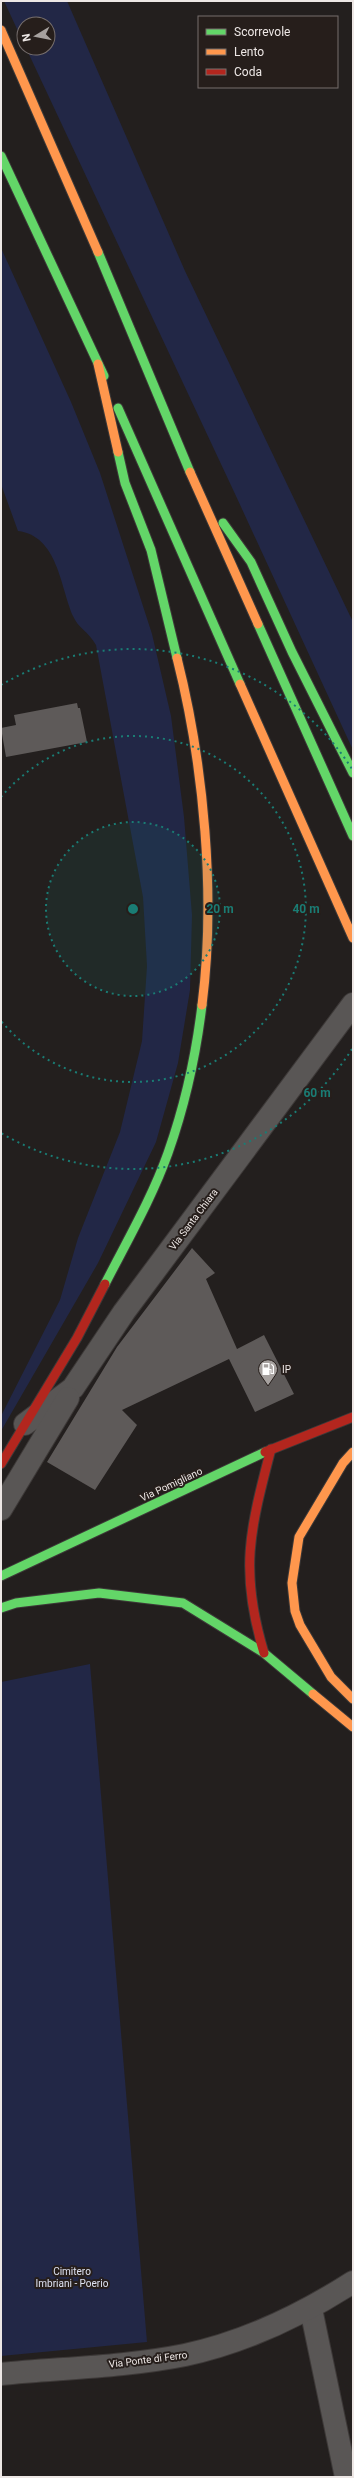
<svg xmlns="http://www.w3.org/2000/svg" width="354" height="2478" font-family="Roboto,sans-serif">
  <rect width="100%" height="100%" fill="#231f1e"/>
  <!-- green -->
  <g fill="#222746">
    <path d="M4 1H67L185 271 353 622V750L236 496 26 48H48V24H24V44Z"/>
    <path d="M1 248 71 402 100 473 152 634 171 716 184 817 192 915 190 990 178 1063 156 1142 98 1263 1 1431V1416L60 1300 78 1238 120 1132 142 1041 147 966 143 897 96 645C88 631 78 628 73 616 60 586 58 536 18 531L1 484Z"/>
    <path d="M90 1664 147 2342 1 2356V1682Z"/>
  </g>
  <!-- building -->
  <g fill="#5e5a59">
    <path d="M77 703 78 708H80L87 742 6 757 1 728 16 725 14 715Z"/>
    <path d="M192 1248 215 1273 206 1279 237 1349 264 1335 294 1394 255 1412 229 1359 122 1410 137 1425 95 1490 47 1462 117 1347Z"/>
  </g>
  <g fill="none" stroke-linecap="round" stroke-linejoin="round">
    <defs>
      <g id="street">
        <path d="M25 1424 73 1388 124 1312 353 1004"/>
        <path d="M1 1509 68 1398"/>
        <path d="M311 2309 346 2477"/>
        <path d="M1 2374C62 2368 125 2367 185 2355 246 2342 300 2316 353 2282"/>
      </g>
      <g id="fast">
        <path d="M1 156 104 376"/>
        <path d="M98 252 190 472"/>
        <path d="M118 408 240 684"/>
        <path d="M118 452 125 483 151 550 177 658"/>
        <path d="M223 523 251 562 292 652 353 773"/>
        <path d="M258 624 353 836"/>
        <path d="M105 1284C127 1241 152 1198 168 1153 185 1105 196 1055 202 1005"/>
        <path d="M1 1576 265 1452"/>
        <path d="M1 1608 16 1603 99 1593 183 1603 264 1653 313 1694"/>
      </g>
      <g id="slow">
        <path d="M1 30 98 252"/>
        <path d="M98 364 118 452"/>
        <path d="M190 472 258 624"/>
        <path d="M177 658C204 765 216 896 202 1005"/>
        <path d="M240 684 353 938"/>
        <path d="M353 1452 343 1463 299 1537 292 1583 295 1611 300 1625 331 1677 353 1699"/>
        <path d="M313 1694 353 1727"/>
      </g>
      <g id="jam">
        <path d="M265 1452 353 1417"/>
        <path d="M1 1464 77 1338 105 1284"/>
        <path d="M264 1653C239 1570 250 1530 271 1449"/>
      </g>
    </defs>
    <!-- street casing -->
    <use href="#street" stroke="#3d3938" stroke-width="24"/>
    <!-- fast casing -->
    <use href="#fast" stroke="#3d3938" stroke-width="11"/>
    <!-- slow casing -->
    <use href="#slow" stroke="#3d3938" stroke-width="11"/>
    <!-- jam casing -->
    <use href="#jam" stroke="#3d3938" stroke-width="11"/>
    <!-- street -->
    <use href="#street" stroke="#595655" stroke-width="22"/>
    <!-- fast -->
    <use href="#fast" stroke="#63d668" stroke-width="9"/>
    <!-- slow -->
    <use href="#slow" stroke="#ff974d" stroke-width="9"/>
    <!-- jam -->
    <use href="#jam" stroke="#b3261e" stroke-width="9"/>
  </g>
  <!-- distance rings -->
  <circle cx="133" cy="909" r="87" fill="#1a7c74" fill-opacity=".12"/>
  <g fill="none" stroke="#1a7c74" stroke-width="2" stroke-dasharray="2 4">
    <circle cx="133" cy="909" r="87"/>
    <path d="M1 797A173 173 0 1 1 1 1021"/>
    <path d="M352 1049A260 260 0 0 1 1 1133M1 685A260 260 0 0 1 352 769"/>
  </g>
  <!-- icons -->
  <defs>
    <symbol id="fuel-pin" viewBox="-11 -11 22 30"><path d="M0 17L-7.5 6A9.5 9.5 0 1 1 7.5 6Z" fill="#a6a19f" stroke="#261e1b"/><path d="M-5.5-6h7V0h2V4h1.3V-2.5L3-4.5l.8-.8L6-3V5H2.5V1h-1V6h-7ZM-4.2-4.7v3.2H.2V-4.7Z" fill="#fff"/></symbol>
  </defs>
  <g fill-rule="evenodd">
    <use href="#fuel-pin" x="257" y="1358" width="22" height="30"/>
  </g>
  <g text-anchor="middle" stroke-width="4" stroke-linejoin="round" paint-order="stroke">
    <!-- street labels -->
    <g font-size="10" fill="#ede7e5" stroke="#261e1b">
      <text transform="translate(193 1219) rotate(-53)" y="4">Via Santa Chiara</text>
      <text transform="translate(171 1484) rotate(-25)" y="4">Via Pomigliano</text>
      <text transform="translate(148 2359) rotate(-7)" y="4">Via Ponte di Ferro</text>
    </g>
    <!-- poi labels -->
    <g font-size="10" fill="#ede7e5" stroke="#261e1b" text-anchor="start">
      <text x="282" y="1373">IP</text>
    </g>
    <!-- park labels -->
    <g font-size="10" fill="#dee2f2" stroke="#261e1b">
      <text x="72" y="2275">Cimitero<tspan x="72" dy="12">Imbriani - Poerio</tspan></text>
    </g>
  </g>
  <circle cx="133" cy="909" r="6" fill="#1a7c74" stroke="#261e1b" stroke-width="2"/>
  <g font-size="12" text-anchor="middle" font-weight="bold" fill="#1a7c74" stroke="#261e1b" stroke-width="4" stroke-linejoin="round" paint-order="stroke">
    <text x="220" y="913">20 m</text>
    <text x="306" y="913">40 m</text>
    <text x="317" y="1097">60 m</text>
  </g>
  <!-- border -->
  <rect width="354" height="2478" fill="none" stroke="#ede7e5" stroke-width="4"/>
  <!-- legend -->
  <rect x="198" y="16" width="140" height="72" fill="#261e1b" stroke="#766e6c"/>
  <rect x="206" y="29" width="20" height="6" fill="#63d668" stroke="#766e6c"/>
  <text x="234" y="36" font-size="12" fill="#ede7e5">Scorrevole</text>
  <rect x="206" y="49" width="20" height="6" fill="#ff974d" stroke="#766e6c"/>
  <text x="234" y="56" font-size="12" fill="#ede7e5">Lento</text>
  <rect x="206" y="69" width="20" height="6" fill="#b3261e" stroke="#766e6c"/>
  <text x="234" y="76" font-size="12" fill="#ede7e5">Coda</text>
  <!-- north arrow -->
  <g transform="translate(36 36) rotate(260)"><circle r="19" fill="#261e1b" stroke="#766e6c"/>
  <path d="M0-3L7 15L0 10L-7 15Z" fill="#a6a19f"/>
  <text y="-6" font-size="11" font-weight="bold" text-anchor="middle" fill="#ede7e5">N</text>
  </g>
</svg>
